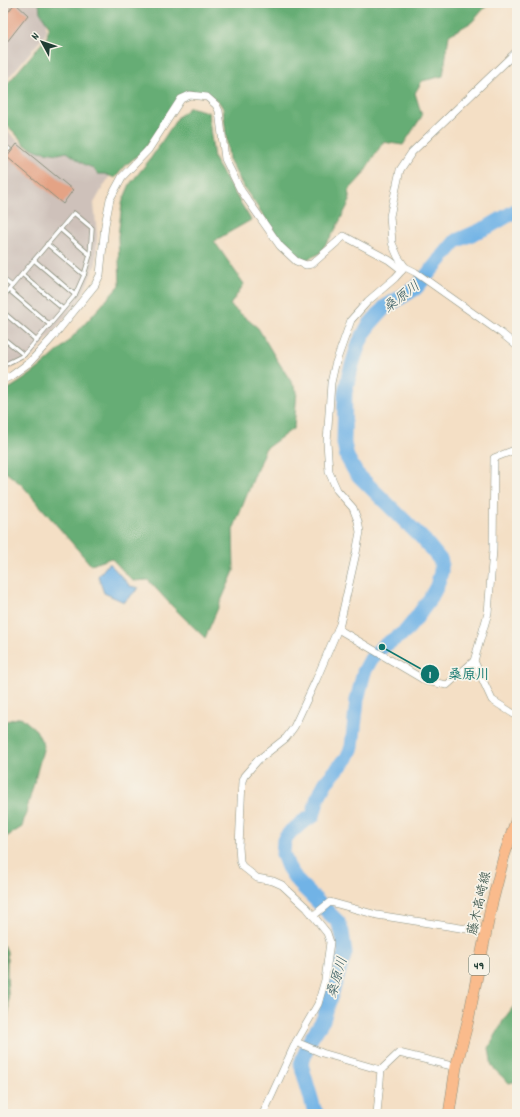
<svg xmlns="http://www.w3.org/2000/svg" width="520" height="1117" font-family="Dekko,'Klee One',sans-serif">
  <rect width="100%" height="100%" fill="#f7f3e8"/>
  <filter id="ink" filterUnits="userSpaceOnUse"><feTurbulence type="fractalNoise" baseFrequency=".025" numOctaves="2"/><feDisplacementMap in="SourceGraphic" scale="8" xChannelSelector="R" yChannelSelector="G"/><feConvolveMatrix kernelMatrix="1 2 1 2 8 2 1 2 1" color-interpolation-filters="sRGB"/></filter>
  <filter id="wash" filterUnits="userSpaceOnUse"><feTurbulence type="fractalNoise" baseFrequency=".012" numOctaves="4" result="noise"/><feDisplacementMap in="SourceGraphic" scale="16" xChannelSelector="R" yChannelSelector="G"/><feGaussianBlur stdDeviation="0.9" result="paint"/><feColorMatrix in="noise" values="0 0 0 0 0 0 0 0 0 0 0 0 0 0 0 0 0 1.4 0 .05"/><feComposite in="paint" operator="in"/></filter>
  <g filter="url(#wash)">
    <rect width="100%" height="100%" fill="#f4dfc5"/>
    <!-- industrial -->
    <g fill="#cec1ba">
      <path d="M3 3H46V34L3 84Z"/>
      <path d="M3 127 26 148 69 147 116 165 94 203 97 235 96 263 81 298 33 356 3 373Z"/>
    </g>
    <!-- forest -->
    <g fill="#66ad74" stroke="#427554">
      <path d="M39 3H489L472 22 449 35 443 76 422 81 415 93 422 116 403 145 383 142 362 176 348 191 350 201 334 232 319 254 305 260 296 256 282 242 243 186 229 159 223 108 219 102 206 93 189 91 178 98 144 150 126 165 115 178 105 174H98L91 167 85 165 67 152 58 154 39 151 25 145 15 133 3 122V89L47 37 49 26 40 12Z"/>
      <path d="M190 107 208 112 214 159 251 220 214 241 244 284 230 305 258 328 274 355 297 391 294 428 265 449 233 530 234 571 205 638 172 606 148 580 133 581 111 558 91 565 22 485 3 470V392C50 367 84 324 120 285L118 237 122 203 130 184 151 158 178 117Z"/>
      <path d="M21 717 36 730 44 746 22 827 3 839V722Z"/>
      <path d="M3 945 7 952V976L9 1010 3 1046Z"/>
      <path d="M517 1002V1081L509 1083 492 1067 489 1048 504 1019Z"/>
    </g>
    <!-- water -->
    <path fill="#71b3e6" stroke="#48788d" d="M109 563 130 586 139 588 124 602 104 593 98 576Z"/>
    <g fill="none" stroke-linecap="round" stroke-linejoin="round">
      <!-- river -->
      <path stroke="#71b3e6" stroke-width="15" d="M317 1114 314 1109 301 1064 310 1040 323 1020 345 953 342 932 338 922 298 882 288 867 283 854 284 840 291 831 297 827 301 823 313 816 318 797 326 782 347 758 352 747 357 700 364 672 371 659 382 647 405 632 414 621 430 599 437 586 441 572V561L424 540 356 473 347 457 344 443 345 393 349 375 359 343 369 325 385 307 416 288 456 241 488 227 517 210"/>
    </g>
    <g id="blocks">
      <!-- building -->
      <g fill="#e4a385">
        <path d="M15 3 28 15 3 47V19Z"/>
        <path d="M17 144 73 190 63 204 7 157Z"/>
      </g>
    </g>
  </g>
  <g filter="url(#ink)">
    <use href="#blocks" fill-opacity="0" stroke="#8a8e7c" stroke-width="1"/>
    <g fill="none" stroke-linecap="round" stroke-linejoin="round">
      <defs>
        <g id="lane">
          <path d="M3 145 9 149"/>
          <path d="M60 229 90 255"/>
          <path d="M47 244 84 275"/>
          <path d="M34 260 75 295"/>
          <path d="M22 274 63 309"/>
          <path d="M3 279 12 286 3 297"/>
          <path d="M9 290 50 325"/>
          <path d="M3 312 37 341"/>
          <path d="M3 338 24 355 75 295 84 275 90 255 92 228 74 213 12 286"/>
          <path d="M3 364 4 365 24 355"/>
        </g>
        <g id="street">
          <path d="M517 51 412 152 400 170 390 216 392 243 398 257 405 267 415 272 501 333 517 346"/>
          <path d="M3 380 11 376 30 362 52 338 95 285 100 275 105 225 110 199 122 177 148 150 181 99 190 95 207 97 216 105 219 111 225 159 240 189 280 246 296 261 306 265 312 264 344 236 389 260 402 270"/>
          <path d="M338 629 426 681 447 685 474 661 492 700 517 716"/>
          <path d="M474 661 488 613 493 550 494 458 517 449"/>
          <path d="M313 916 330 902 377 915 486 932"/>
          <path d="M296 1042 322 1053 381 1070 399 1053 456 1067"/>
          <path d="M263 1114 296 1042 318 1004 325 980 330 942 327 933 307 908 282 885 273 881 257 878 242 866 240 861 239 847 242 781 244 776 258 760 286 738 294 727 316 680 340 624 356 553 360 532 358 521 353 508 337 490 329 472 327 442 331 383 335 365 351 320 368 301 395 278 405 267"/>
          <path d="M377 1114 381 1070"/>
        </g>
        <path id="primary" d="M449 1114 456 1067 468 1021 491 907 504 856 517 818"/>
      </defs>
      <!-- lane casing -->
      <use href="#lane" stroke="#8a8e7c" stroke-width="5"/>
      <!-- street casing -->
      <use href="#street" stroke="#8a8e7c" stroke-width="8"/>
      <!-- primary casing -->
      <use href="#primary" stroke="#8a8e7c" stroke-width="12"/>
      <!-- lane -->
      <use href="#lane" stroke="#fff" stroke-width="3.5"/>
      <!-- street -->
      <use href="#street" stroke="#fff" stroke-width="7"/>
      <!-- primary -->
      <use href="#primary" stroke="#fabb8c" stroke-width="11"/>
    </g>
  </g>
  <g text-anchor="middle" stroke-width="3.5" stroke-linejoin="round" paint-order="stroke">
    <!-- shield labels -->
    <rect fill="#f7f3e8" stroke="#60746a" stroke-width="1" x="469" y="955" width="20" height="20" rx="3"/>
    <g font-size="12" font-weight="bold" fill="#1f3d34">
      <text x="479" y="969">49</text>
    </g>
    <!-- street labels -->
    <g font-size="13" fill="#1f3d34" stroke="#f7f3e8">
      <text transform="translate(478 903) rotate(-77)" y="5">藤木高崎線</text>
    </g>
    <!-- water labels -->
    <g font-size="14" font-style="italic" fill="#345a60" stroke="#f7f3e8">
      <text transform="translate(401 296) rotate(-38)" y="5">桑原川</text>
      <text transform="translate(336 977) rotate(-73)" y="5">桑原川</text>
    </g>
  </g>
  <!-- callouts -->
  <path fill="none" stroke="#0f766e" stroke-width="1.5" d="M382 647L430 674"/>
  <g fill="#0f766e" stroke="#f7f3e8" stroke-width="1.5">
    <circle cx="382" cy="647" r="4"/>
    <circle cx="430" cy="674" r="10"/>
  </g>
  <g font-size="12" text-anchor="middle" font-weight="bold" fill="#fff">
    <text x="430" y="678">1</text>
  </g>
  <g font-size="14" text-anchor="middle" font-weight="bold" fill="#0f766e" stroke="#f7f3e8" stroke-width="3.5" stroke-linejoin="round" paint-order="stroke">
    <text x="469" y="679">桑原川</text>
  </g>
  <!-- margin -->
  <rect width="520" height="1117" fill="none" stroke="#f7f3e8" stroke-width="16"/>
  <!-- north arrow -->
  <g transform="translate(42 42) rotate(310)" stroke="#f7f3e8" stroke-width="3" paint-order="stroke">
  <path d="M0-3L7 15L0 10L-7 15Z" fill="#1f3d34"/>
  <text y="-6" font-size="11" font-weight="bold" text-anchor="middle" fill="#1f3d34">N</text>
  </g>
</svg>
